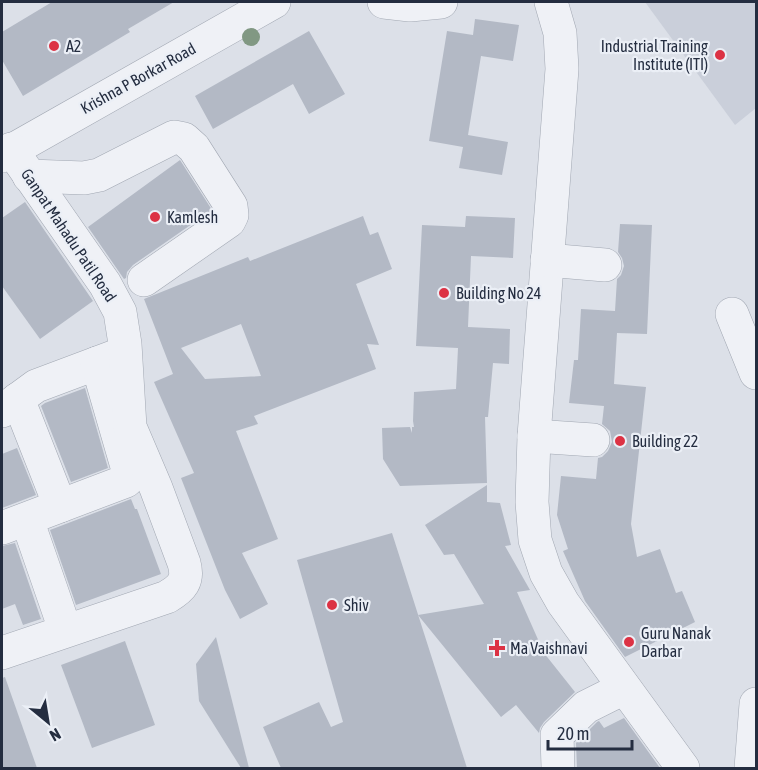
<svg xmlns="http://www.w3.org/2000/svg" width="758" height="770" font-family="'Asap Condensed',sans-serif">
  <rect width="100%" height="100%" fill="#dce0e8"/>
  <!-- built -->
  <path fill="#cacfda" d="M645 2H756V108L735 125Z"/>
  <!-- building -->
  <g fill="#b3b9c5" fill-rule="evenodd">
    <path d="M52 2H174L128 29 130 32 23 96 2 60V32Z"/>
    <path d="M475 19 519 25 513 61 481 56 468 135 508 142 502 175 459 168 463 147 429 141 447 31 473 35Z"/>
    <path d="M309 31 345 94 309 114 293 84 213 129 195 96Z"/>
    <path d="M180 160 212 210 133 265 127 272 126 278 124 279 88 227Z"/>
    <path d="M25 202 93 301 40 339 2 286V218Z"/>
    <path d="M363 216 370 235 378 232 392 269 356 284 379 345 367 344 376 369 254 416 258 424 236 431 278 539 242 553 268 604 240 619 225 590 181 478 194 473 154 382 173 374 144 299 248 257 250 261ZM241 324 261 376 205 379 181 348Z"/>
    <path d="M466 216 515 218 513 258 471 256 468 327 510 329 509 364 493 363 488 417H485L487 483 400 486 383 459 382 428 410 427 412 433V427H414L413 421 414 392 456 389 458 348 416 346 422 225 465 227Z"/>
    <path d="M620 224 652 225 647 334 617 333 614 384 646 387 631 524 637 557 660 549 676 593 682 591 695 622 625 657 585 601 563 551 568 549 557 515 561 476 596 479 598 458 602 457 608 451 612 442 610 431 602 424 604 406 569 403 574 360H578L581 309 615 311 617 279 621 275 624 266 622 258 618 252Z"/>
    <path d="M85 388 108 468 71 482 41 406 45 403Z"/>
    <path d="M17 448 36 495 2 508V454Z"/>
    <path d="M487 485V502L500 503 511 545 505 546 530 590 517 592 544 653 575 692 544 722 540 728 539 733 516 705 501 717 418 615 484 604 454 554 444 555 425 525Z"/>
    <path d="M131 499 135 509H137L161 574 76 605 50 530Z"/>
    <path d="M392 533 467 768H281L263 727 319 702 331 727 343 722 297 560Z"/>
    <path d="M15 543 41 619 23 625 15 604 2 609V546Z"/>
    <path d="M216 637 249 768H241L199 701 196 664Z"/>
    <path d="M125 641 155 725 92 748 61 665Z"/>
    <path d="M5 677 37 768H2V678Z"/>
    <path d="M624 718 660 768H577L576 743 597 722 599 721 604 728Z"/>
  </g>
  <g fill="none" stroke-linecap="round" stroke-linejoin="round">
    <defs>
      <g id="minor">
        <path d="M384 2 410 5 441 2"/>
        <path d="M551 2 560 33 562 69 534 436 532 502 535 540 546 573 563 603 683 768"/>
        <path d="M2 156 274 2"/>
        <path d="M29 176 84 178 99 175 174 137 184 139 194 148 231 206 232 215 229 221 144 280"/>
        <path d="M547 260 605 265"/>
        <path d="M732 314 756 373"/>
        <path d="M18 399 60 506"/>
        <path d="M2 411 36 386 116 356"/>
        <path d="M534 436 593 440"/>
        <path d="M2 528 126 481 130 477 97 363"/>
        <path d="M32 534 61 618"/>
        <path d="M2 653 167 597C182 588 189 581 184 563L156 488 130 427 125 344 120 312 105 284 11 149"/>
        <path d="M558 768 557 735 586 707 624 688"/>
        <path d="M751 768 756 704"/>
      </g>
    </defs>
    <!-- minor casing -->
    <use href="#minor" stroke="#a1a7b2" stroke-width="34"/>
    <!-- minor -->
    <use href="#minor" stroke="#eff1f6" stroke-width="33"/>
  </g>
  <!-- trees -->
  <circle fill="#819883" cx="251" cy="37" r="9"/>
  <!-- markers -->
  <g fill="#dc3244" stroke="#ebeff6" stroke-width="2">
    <circle cx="54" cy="46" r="6"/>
    <circle cx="720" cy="55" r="6"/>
    <circle cx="155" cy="217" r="6"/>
    <circle cx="444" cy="293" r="6"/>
    <circle cx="620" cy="441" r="6"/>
    <circle cx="332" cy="605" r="6"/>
    <circle cx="629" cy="642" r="6"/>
    <path d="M494 639h6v6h6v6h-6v6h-6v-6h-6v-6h6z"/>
  </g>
  <g text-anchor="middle" stroke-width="4.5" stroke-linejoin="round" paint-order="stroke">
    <!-- poi labels -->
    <g font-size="16" fill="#242d40" stroke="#ebeff6" text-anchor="start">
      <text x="66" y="52">A2</text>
      <text x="708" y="52" text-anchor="end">Industrial Training<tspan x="708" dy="18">Institute (ITI)</tspan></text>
      <text x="167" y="223">Kamlesh</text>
      <text x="456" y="299">Building No 24</text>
      <text x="632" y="447">Building 22</text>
      <text x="344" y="611">Shiv</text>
      <text x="641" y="639">Guru Nanak<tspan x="641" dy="18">Darbar</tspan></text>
      <text x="510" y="654">Ma Vaishnavi</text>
    </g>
    <!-- street labels -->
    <g font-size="16" fill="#242d40" stroke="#ebeff6">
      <text transform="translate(138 78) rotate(-29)" y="6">Krishna P Borkar Road</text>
      <text transform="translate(69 235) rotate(56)" y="6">Ganpat Mahadu Patil Road</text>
    </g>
  </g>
  <!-- border -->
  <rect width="758" height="770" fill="none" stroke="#242d40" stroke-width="6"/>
  <!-- north arrow -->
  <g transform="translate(48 722) rotate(150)" stroke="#ebeff6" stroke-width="4.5" paint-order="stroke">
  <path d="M0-4.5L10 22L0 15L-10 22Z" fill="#242d40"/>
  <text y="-9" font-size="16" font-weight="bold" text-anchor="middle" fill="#242d40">N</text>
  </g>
  <!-- scale -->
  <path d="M548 740v9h84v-9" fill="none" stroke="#242d40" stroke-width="3"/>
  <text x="557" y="740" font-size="18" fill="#242d40" stroke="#ebeff6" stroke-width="4.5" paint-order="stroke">20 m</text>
</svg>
